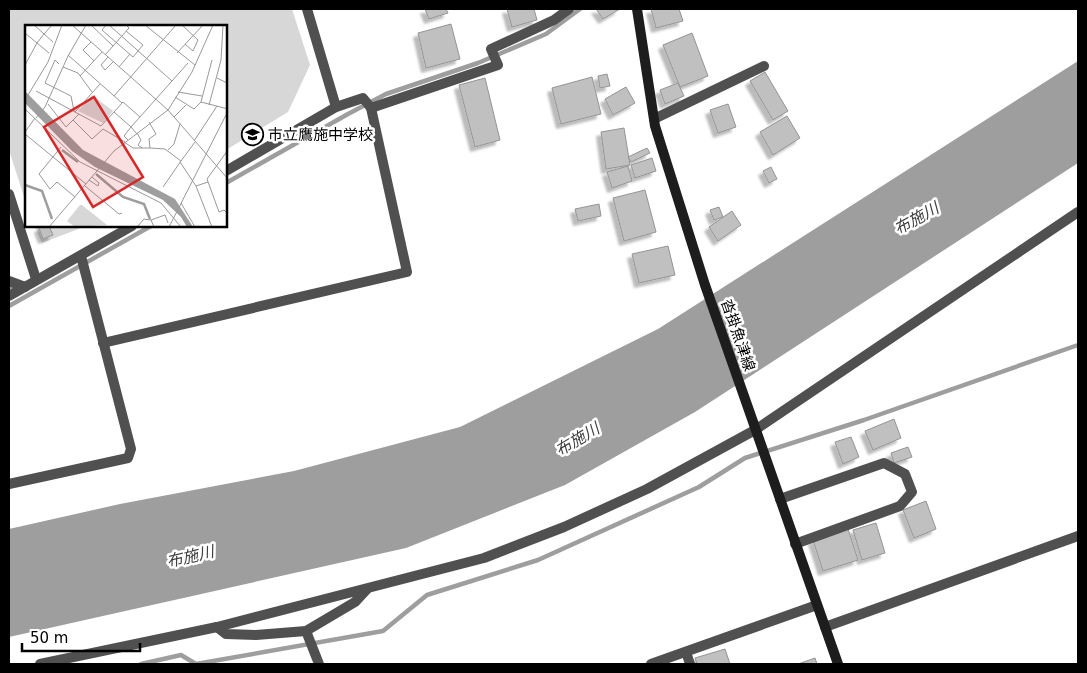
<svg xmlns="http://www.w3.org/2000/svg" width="1087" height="673" font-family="'DejaVu Sans','Noto Sans JP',sans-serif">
  <defs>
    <filter id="shadow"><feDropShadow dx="-4.5" dy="4.5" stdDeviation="1" flood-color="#0004"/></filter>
  </defs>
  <rect width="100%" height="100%" fill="#fff"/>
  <!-- green -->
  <g fill="#d7d7d7">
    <path d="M9 9H292L310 65 288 112 226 150V26H26V203L9 150Z"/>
    <path d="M35 226H86L42 243Z"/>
  </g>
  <!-- water -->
  <path fill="#9e9e9e" d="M1078 61V163L695 412 565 485 406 548 9 637V529L120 504 294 471 460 427 658 329Z"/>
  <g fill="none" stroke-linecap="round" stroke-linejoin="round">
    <!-- stream -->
    <g stroke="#9e9e9e" stroke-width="4.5">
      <path d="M226 183 348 114 386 94 478 63 546 34 580 9"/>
      <path d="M9 287 18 290"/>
      <path d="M9 306 151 226"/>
      <path d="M141 664 181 655 196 664 383 631 427 595 538 560 699 487 745 458 864 420 1078 345"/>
    </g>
  </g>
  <!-- building -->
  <g fill="#c0c0c0" stroke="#949494" filter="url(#shadow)">
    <path d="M425 9H446L448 13 429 19Z"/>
    <path d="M507 9H534L537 20 512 27Z"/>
    <path d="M596 9H620L603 19Z"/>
    <path d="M651 9H679L683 21 656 28Z"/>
    <path d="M451 24 460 59 426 68 418 33Z"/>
    <path d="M692 33 708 76 680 87 663 45Z"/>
    <path d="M765 72 788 111 773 120 750 81Z"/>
    <path d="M607 74 610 86 600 88 598 76Z"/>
    <path d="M592 77 601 114 561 124 552 88Z"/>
    <path d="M485 78 500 140 475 147 459 85Z"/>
    <path d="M678 83 684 96 665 104 660 90Z"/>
    <path d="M626 87 635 103 613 115 605 99Z"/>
    <path d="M728 104 736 127 718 133 710 110Z"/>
    <path d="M787 116 800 138 773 155 760 132Z"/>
    <path d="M624 128 630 165 606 169 601 132Z"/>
    <path d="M647 148 650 153 631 162 628 157Z"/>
    <path d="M652 158 656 171 635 178 631 165Z"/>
    <path d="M628 166 632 181 612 188 607 172Z"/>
    <path d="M771 167 777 179 769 183 763 171Z"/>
    <path d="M645 190 656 232 624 241 613 198Z"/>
    <path d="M599 204 601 216 578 221 575 209Z"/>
    <path d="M719 207 723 217 714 220 710 210Z"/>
    <path d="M732 211 741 225 718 241 709 227Z"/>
    <path d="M43 226H49L53 235 43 239 39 228Z"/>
    <path d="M668 246 675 275 639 283 632 254Z"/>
    <path d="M894 419 901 438 873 450 865 431Z"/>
    <path d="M851 437 859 457 843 464 835 442Z"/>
    <path d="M908 447 912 457 894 463 891 453Z"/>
    <path d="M926 501 936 529 914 538 903 510Z"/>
    <path d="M876 523 885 553 862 560 853 530Z"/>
    <path d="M848 529 858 560 823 571 813 540Z"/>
    <path d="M725 649 730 664H697L695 658Z"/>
    <path d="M815 658 817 664H798Z"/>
  </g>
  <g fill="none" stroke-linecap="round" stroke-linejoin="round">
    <!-- street -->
    <g stroke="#505050" stroke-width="10">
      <path d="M336 107 363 98 371 108 498 65 491 49 554 20 569 9"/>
      <path d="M654 119 764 66"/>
      <path d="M226 171 336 107 307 9"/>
      <path d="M9 194 36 279"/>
      <path d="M9 281 25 287"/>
      <path d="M9 296 132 226"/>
      <path d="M103 343 407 272 371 108"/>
      <path d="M9 484 128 458 131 449 81 256"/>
      <path d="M780 499 884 463 905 474 912 492 900 506 795 544"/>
      <path d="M217 627 226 634 256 635 306 631 355 602 367 589"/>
      <path d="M825 627 1078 536"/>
      <path d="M306 631 319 664"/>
      <path d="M686 652 690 664"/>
      <path d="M40 664 217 627 484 558 564 527 647 489 755 430 1078 212"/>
      <path d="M651 664 817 605"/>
    </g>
    <!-- secondary -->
    <path stroke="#1d1d1d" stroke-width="10" d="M637 9 655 126 705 285 838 664"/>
  </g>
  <!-- icons -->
  <defs>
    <symbol id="school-ring" viewBox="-11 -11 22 22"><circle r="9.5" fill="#fff" stroke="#000" stroke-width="1.5"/><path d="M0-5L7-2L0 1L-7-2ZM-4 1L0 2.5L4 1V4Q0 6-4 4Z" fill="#000"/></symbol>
  </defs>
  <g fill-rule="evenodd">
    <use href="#school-ring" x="240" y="122" width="25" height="25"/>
  </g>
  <g text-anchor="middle" stroke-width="5" stroke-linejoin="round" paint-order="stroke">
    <!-- poi labels -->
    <g font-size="15" fill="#000" stroke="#fff" text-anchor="start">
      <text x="268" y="140">市立鷹施中学校</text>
    </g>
    <!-- street labels -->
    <g font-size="15" fill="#000" stroke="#fff">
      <text transform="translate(738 335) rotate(71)" y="5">沓掛魚津線</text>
    </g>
    <!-- water labels -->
    <g font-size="16" font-style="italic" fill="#3f3f3f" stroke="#fff">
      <text transform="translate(916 218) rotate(-29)" y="6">布施川</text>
      <text transform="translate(577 439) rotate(-31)" y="6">布施川</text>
      <text transform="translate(190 556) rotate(-13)" y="6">布施川</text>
    </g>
  </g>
  <!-- overview -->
  <g transform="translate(25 25)">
    <rect width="202" height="202" fill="#fff"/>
    <path d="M67 70 88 86 78 98 53 86ZM55 180H57L82 200 50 202 42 196Z" fill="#d7d7d7"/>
    <path d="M0 66 58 125 150 174 168 202H162L156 192 138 175 70 142 47 126 0 78Z" fill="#9e9e9e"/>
    <path fill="none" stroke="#9e9e9e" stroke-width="2.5" d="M37 125 53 137M71 149 98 172 119 179 125 194M0 160 17 166 27 194"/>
    <path fill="none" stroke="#999" stroke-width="1" d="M9 0 19 9 12 18 24 28M27 0 19 9 28 17M47 0 143 85 203 154M66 0 88 21M81 0 77 5 108 32 113 26M84 0 147 56M120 0 170 40M157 0 173 15 168 26 160 19M101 6 118 20 113 26M0 8 12 18 0 40M66 17 58 25 69 36M152 28 178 0M43 30 97 78M80 30 104 3 101 0M83 32 76 40 80 45 88 37M34 39 30 35 20 58 46 71 49 86M38 42 53 48 67 67M94 42 105 29M55 51 77 27M192 53 202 58 203 53M11 66 76 101 89 87M153 67 177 71M89 71 151 0M150 72 169 84 176 77 203 84M0 75 23 37 37 0M176 77 187 35M23 79 41 102 54 89M184 80 196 35 198 0M0 84 55 137 136 178 156 202M50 87 75 59M149 92 161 80M11 93 20 82 43 31 61 0M48 95 67 114 78 104M124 97 131 109 124 114 125 123 140 124 156 136 170 117M78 104 100 117M0 107 10 93M112 108 116 115 113 120 117 123M0 109 61 159M112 109 106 102 163 38M103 115 99 111 106 102 89 87 98 77 115 92M169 116 192 81M99 117 108 123H125M36 122 14 149 25 164 32 157 50 172M143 125 149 119 155 99M203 125 182 154 194 187 199 185 203 189M155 137 171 161 183 157M64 155 73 161 74 158 67 152M60 161 94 189 97 188M171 161 187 202M138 162 156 136M156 178 170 202M126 195 140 190 143 198M24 202 89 126 143 85 167 47 188 0M112 202 119 194 126 195 129 202M144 202 203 86"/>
    <path fill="#d62828" fill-opacity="0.15" stroke="#d62828" stroke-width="2.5" d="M69 72 118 152 68 182 19 102Z"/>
    <rect width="202" height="202" fill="none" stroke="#000" stroke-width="2.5"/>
  </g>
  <!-- border -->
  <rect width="1087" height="673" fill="none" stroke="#000000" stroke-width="20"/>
  <!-- scale -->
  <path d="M22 643v8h118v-8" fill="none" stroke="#000000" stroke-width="2.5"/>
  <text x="30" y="643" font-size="15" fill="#000000" stroke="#ffffff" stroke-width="4" paint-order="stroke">50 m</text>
</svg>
